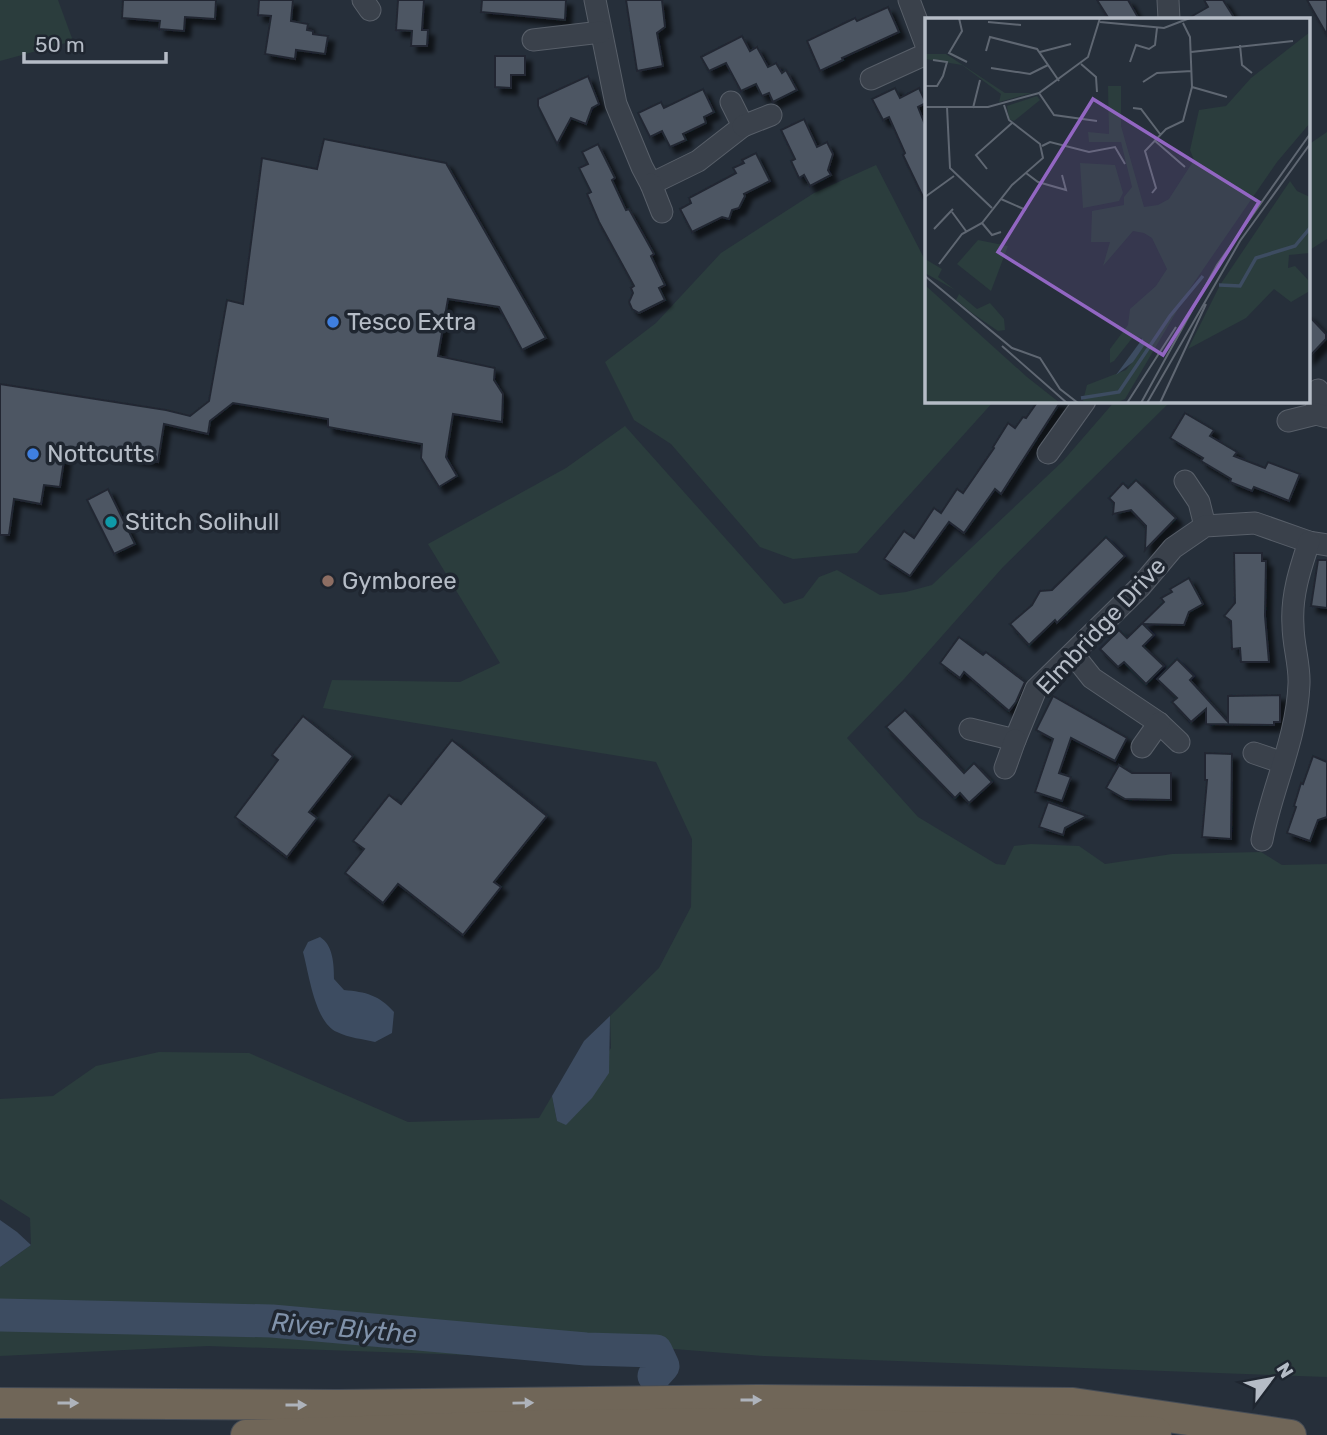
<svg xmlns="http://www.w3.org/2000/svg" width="1327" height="1435" font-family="Rubik,sans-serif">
  <defs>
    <filter id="shadow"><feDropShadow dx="6" dy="6" stdDeviation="2" flood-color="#0009"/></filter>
  </defs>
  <rect width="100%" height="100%" fill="#262f3a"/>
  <!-- green -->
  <g fill="#2b3d3d">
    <path d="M0 0H58L73 41 0 61Z"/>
    <path d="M1327 132V239L1308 251V145Z"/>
    <path d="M876 165 926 262V401H994L857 553 793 559 760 547 671 444 634 420 605 362 656 323 721 253 814 193Z"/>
    <path d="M1115 401H1171L1003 567 904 679 847 738 918 817 996 864 1005 865 1014 846 1031 844 1079 846 1105 864 1172 854 1261 852 1282 865 1327 864V1377L763 1356 534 1338 523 1357 208 1346 0 1356V1267L31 1245 30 1218 0 1199V1099L53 1096 96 1066 159 1052 249 1053 408 1122 539 1118 552 1096 557 1121 611 1048 610 1016 659 968 691 907 692 839 656 762 323 708 332 680 460 682 500 663 428 544 566 468 625 426 784 604 803 598 819 577 837 570 880 595 906 592 932 585 1063 461Z"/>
  </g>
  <!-- water -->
  <g fill="#3d4c61">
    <path d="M320 937C333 945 334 964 334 979L344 990C366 992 379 995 394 1012L392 1033 375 1042C363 1039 349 1038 337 1032 315 1023 309 974 303 952L308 942Z"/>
    <path d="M610 1016 609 1073 592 1098 566 1125 557 1121 552 1096 584 1041Z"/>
    <path d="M0 1220 17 1232 31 1245 0 1267Z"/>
  </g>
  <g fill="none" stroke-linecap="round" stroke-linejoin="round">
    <!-- river -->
    <path stroke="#3d4c61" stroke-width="33" d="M0 1315 272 1321 586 1349 656 1351 663 1366 654 1376"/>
  </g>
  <!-- building -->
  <g fill="#4d5663" stroke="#212832" stroke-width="2" filter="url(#shadow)">
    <path d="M123 0H216L215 19 185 17 184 31 159 29 160 21 122 18Z"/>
    <path d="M259 0H293L291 21 308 24 307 30 313 31V34L328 36 325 54 296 50 295 59 265 54 271 16 258 15Z"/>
    <path d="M398 0H424L422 30H428L427 46H411L412 31 396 30Z"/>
    <path d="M482 0H566L565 20 481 12Z"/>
    <path d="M626 0H662L665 27 657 33 663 66 637 71Z"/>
    <path d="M1097 0H1128L1139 19H1109Z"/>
    <path d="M1204 0H1223L1235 19H1187L1208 7Z"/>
    <path d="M1307 0H1327V35Z"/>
    <path d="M888 7 899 32 842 58 843 60 820 71 807 41 855 18 857 21Z"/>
    <path d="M742 36 750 51 757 47 768 67 776 63 782 73 786 70 797 90 773 102 769 93 762 96 756 84 741 91 726 63 709 71 701 57Z"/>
    <path d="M495 56H525V75H511V88L495 87Z"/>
    <path d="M588 76 599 104 592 108 586 124 571 118 557 144 538 106V99Z"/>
    <path d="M895 88 900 98 919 88 926 103 918 107 926 127V203L903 155 905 153 889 117 883 120 872 99Z"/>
    <path d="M703 89 714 112 704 117 706 123 683 134 686 140 670 147 662 131 650 137 638 113 661 102 664 108Z"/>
    <path d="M804 119 817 147 827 142 833 154 828 170 831 175 810 186 804 175 799 178 791 161 795 159 781 130Z"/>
    <path d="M324 139 446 163 546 338 522 350 499 307 448 299 438 356 495 368 494 380 503 394 502 422 453 414 446 457 457 476 439 487 421 458 422 444 328 427V419L233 403 210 421 208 434 164 424 158 462 66 447 60 487 44 485 41 504 14 499 9 535H0V384L166 410 190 416 209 401 227 300 243 304 262 158 317 169Z"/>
    <path d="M598 144 615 178 612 180 626 210 629 209 654 254 651 256 665 285 659 288 665 300 639 313 632 309 629 302 633 293 631 288 634 286 599 222 587 194 591 192 579 168 588 164 582 152Z"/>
    <path d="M756 153 770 181 744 194 745 196 739 208 732 210 729 219 722 217 692 232 680 209 691 203 689 198 736 173 733 168 744 163 742 160Z"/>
    <path d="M1308 315 1326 334V339L1308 358Z"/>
    <path d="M1038 401H1061L1001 494 995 489 964 533 949 522 910 576 884 559 904 531 914 538 934 508 941 513 957 489 963 493 994 448 993 447 1008 423 1015 428 1023 417 1026 418Z"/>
    <path d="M1185 413 1214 430 1210 436 1237 452 1234 456 1265 468 1268 462 1300 474 1289 501 1254 487 1252 491 1230 482 1231 479 1201 461 1203 458 1170 438Z"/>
    <path d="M1136 480 1176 518 1145 550 1146 526 1131 510 1113 514 1114 503 1109 498 1123 483 1128 488Z"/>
    <path d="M108 489 135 544 114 554 87 500Z"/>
    <path d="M1106 537 1125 556 1057 623 1055 620 1029 645 1010 624 1032 605 1040 591 1052 590Z"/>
    <path d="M1234 553H1262V561H1266L1265 616 1269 662H1241L1240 648 1232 649 1231 621 1224 616 1235 603Z"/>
    <path d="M1318 560H1327V608L1311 606Z"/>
    <path d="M1189 578 1203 604 1189 612 1184 625 1143 624 1154 635 1143 646 1164 666 1146 684 1124 662 1118 667 1100 649 1119 630 1127 638 1164 602 1161 598 1172 592 1170 589Z"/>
    <path d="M959 637 983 655 986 652 1025 682 1016 702 1009 711 964 672 960 678 940 663Z"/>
    <path d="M1177 659 1194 676 1190 680 1228 722V696L1280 695V722H1274V725L1206 724V709L1191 722 1172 702 1177 698 1157 679Z"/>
    <path d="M1053 696 1127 738 1115 761 1071 738 1059 773 1071 777 1062 801 1035 792 1053 739 1036 730Z"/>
    <path d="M905 710 964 773 974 763 992 782 969 803 960 793 955 798 886 727Z"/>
    <path d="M303 716 353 756 309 812 317 818 287 857 235 817 278 760 272 755Z"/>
    <path d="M452 740 547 816 494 882 501 887 463 935 398 884 383 903 345 873 364 849 353 841 389 795 401 804Z"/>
    <path d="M1205 753 1232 754 1231 839 1202 837 1207 780H1205Z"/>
    <path d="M1313 756 1327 762V817L1318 820 1310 841 1287 833 1296 807 1294 806 1301 783 1303 784Z"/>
    <path d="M1119 765 1132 773H1171V800L1125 799 1106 788Z"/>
    <path d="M1048 802 1087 816 1065 828 1063 835 1039 827Z"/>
  </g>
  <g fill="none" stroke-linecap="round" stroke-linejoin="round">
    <defs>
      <g id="minor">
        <path d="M363 0 370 10"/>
        <path d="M595 0 616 104 642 167 651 184 698 161 743 126 731 102"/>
        <path d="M909 0 926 45"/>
        <path d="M1168 0 1169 19"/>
        <path d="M533 40 601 32"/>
        <path d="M871 79 926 54"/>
        <path d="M743 126 771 115"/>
        <path d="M651 184 662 212"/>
        <path d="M1316 414 1318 390"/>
        <path d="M1288 421 1316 414 1327 417"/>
        <path d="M1048 453 1085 401"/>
        <path d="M1185 481 1199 502 1205 526"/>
        <path d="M1073 654 1092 678 1159 723 1179 742"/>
        <path d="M970 729 1015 740 1036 689 1140 587 1173 548 1205 526 1255 523 1309 542 1327 545"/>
        <path d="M1142 747 1159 723"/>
        <path d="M1254 753 1283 763"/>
        <path d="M1005 768 1015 740"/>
        <path d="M1262 840C1272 788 1297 738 1299 684 1300 665 1293 645 1293 625 1291 596 1300 569 1309 542"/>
      </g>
      <g id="highway">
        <path d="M0 1403 338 1405 755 1400 1073 1403 1291 1435"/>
        <path d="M246 1435 543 1425 773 1423 1156 1432"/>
      </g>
    </defs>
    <!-- minor casing -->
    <use href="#minor" stroke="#585f69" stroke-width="23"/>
    <!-- highway casing -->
    <use href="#highway" stroke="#454c56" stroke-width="32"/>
    <!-- minor -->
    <use href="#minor" stroke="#3a414b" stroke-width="21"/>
    <!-- highway -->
    <use href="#highway" stroke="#706658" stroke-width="30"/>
  </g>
  <!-- one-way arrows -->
  <defs><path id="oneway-solid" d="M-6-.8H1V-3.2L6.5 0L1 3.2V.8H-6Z" transform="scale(1.75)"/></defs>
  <g fill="#aeb3bb">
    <use href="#oneway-solid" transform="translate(751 1400)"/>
    <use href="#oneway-solid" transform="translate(68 1403)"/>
    <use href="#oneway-solid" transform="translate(523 1403) rotate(-1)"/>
    <use href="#oneway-solid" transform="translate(296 1405)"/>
  </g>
  <!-- markers -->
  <g fill="#3f7fe0" stroke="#1f2630" stroke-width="2.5">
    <circle cx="333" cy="322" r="7"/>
    <circle cx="33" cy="454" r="7"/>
  </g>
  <circle fill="#0f9aa8" stroke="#1f2630" stroke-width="2.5" cx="111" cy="522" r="7"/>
  <circle fill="#8d6e63" stroke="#1f2630" stroke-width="2.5" cx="328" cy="581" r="7"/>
  <g text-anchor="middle" stroke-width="7" stroke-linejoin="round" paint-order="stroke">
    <!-- poi labels -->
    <g font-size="24" fill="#b5bcc6" stroke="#1f2630" text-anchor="start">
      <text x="347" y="330">Tesco Extra</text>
      <text x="47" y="462">Nottcutts</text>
      <text x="125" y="530">Stitch Solihull</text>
      <text x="342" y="589">Gymboree</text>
    </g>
    <!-- street labels -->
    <g font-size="24" fill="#b5bcc6" stroke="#1f2630">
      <text transform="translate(1101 626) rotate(-47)" y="8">Elmbridge Drive</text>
    </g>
    <!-- water labels -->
    <g font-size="26" font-style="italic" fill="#8092aa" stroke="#1f2630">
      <text transform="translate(344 1328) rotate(5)" y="9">River Blythe</text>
    </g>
  </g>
  <!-- overview -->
  <g transform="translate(925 18)">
    <rect width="385" height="385" fill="#262f3a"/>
    <path d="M385 14V105L352 144 266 269 200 381 191 385 158 383 162 367 201 352 219 328 218 320 208 319 189 343 185 345V331L203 307 205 291 231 268 242 251 227 220 219 215 208 213 178 248 185 224H166L167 193 199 187V179L207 169 196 124H164L163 114 184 116 183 68H196V108L219 189 233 187 244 181 269 142 265 132 274 92 301 88 326 60ZM0 36H21L80 75H107L74 84 76 76 37 47 0 41ZM112 78 115 82 89 103 84 101 82 88ZM155 145 190 147 198 175 194 183 158 190ZM365 163 372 173 385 179V235L364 237 363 250 370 248 383 262V274L366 284 349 271 321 300 263 331 295 267ZM53 222 83 228 66 273 32 246ZM0 241 17 251 13 259 30 272 0 255ZM0 267 102 359 135 385H0ZM34 276 52 291 65 285 79 301 80 312 73 313 47 295 31 282Z" fill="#2b3d3d"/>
    <path d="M218 320 219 328 208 344 191 357Z" fill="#3d4c61"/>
    <path fill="none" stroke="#3d4c61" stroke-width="3.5" d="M294 267 315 268 331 240 370 228 385 210M156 380 194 374 245 298 278 258"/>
    <path fill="none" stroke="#5f6772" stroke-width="2" d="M34 0 37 13 24 35 42 44M63 4 96 7M175 4 239 10 265 0M315 27 317 47 327 55M61 33 65 19 112 31 134 63M115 34 146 26M266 34 368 23M205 44 211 27 224 31 230 27 232 10M156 46 171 59 172 74M66 50 105 56 123 47M218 64 232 55 267 53M0 68H12L18 58 22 44 8 42M267 69 302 79M114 75 129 97 172 103M0 89H63L114 75 163 39 175 0M22 89 25 150 67 190M48 90 55 62M208 90 216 91 235 116M229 122 260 149M117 128 125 124 164 134 190 129 200 146M62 151 51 137 87 105M101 155 113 164 141 172 137 157M227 175 231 170 220 133 241 111 258 103 267 69 265 19 258 5M0 179 29 158M76 181 101 192M27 194 41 213M57 205 67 217 76 214M9 211 28 191M14 246 37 216 57 205 87 167 118 140 115 126 84 102 79 87M0 258 87 330 115 340 135 371 153 385M77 328 142 385M202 385 251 309M216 385 292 247 385 116M222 385 315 223 385 126M235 385 281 286"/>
    <path fill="#9266c2" fill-opacity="0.15" stroke="#9266c2" stroke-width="3.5" d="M168 81 334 184 238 337 73 234Z"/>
    <rect width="385" height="385" fill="none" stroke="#b5bcc6" stroke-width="3.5"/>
  </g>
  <!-- north arrow -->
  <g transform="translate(1271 1379) rotate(58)" stroke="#1f2630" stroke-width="5" paint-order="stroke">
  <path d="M0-5L12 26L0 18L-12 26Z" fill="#b5bcc6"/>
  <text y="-10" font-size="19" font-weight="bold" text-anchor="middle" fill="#b5bcc6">N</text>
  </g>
  <!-- scale -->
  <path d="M24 52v10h142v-10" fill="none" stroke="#b5bcc6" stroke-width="3.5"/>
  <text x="35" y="52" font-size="21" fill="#b5bcc6" stroke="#1f2630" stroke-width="5" paint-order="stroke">50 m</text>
</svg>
